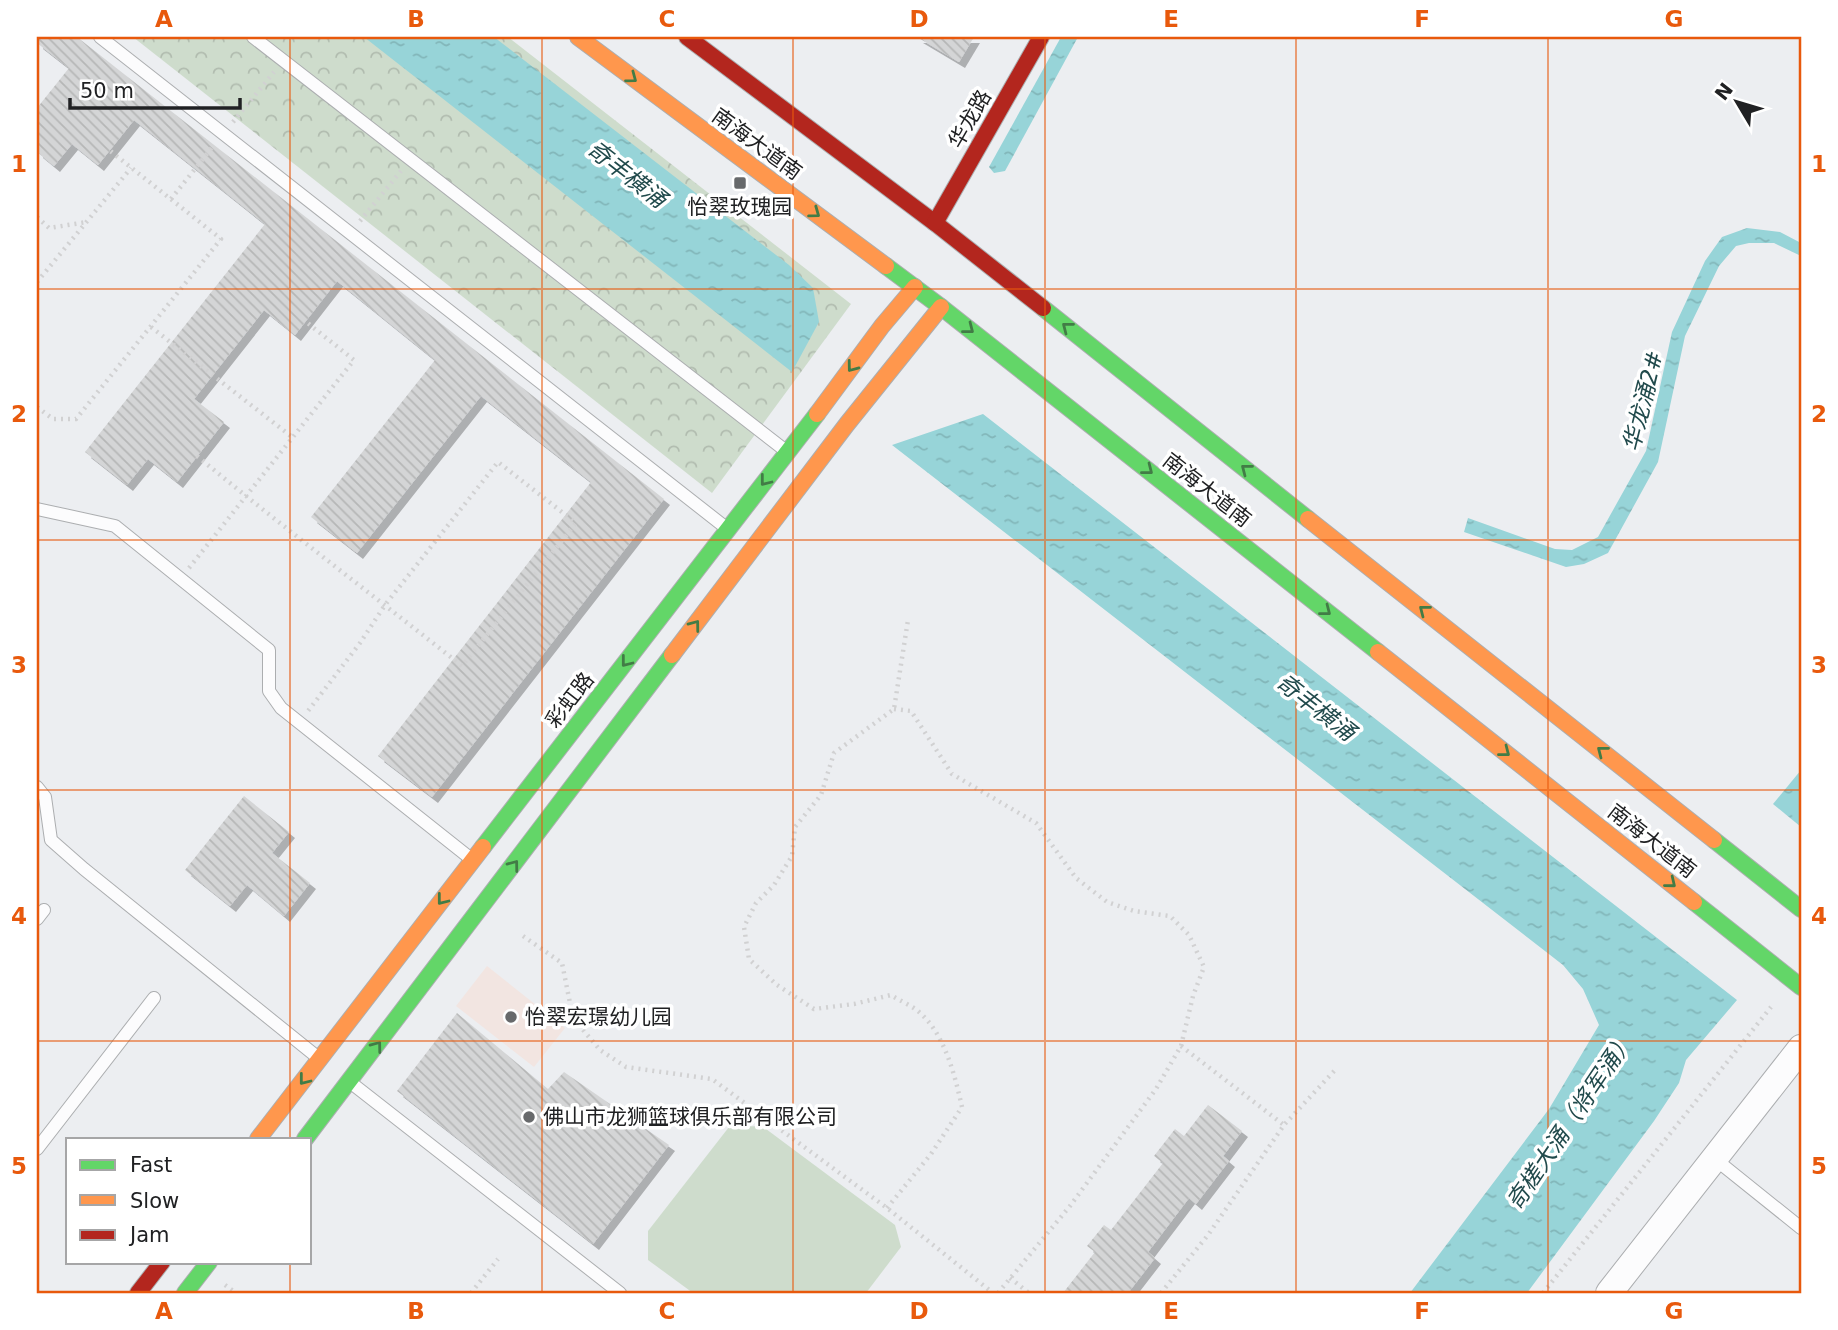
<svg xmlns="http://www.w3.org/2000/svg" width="1838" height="1330" font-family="'DejaVu Sans','Noto Sans SC',sans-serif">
  <defs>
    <pattern id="park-crowns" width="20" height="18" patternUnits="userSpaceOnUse" patternTransform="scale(1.75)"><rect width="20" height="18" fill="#cedccc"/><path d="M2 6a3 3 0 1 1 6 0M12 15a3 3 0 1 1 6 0" fill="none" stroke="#b1bcaf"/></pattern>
    <pattern id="water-ripples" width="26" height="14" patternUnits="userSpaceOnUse" patternTransform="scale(1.75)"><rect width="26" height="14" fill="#97d4d8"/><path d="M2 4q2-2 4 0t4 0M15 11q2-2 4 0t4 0" fill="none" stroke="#82b6b9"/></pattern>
    <pattern id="building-back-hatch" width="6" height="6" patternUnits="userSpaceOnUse" patternTransform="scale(1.75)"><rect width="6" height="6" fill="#d4d5d6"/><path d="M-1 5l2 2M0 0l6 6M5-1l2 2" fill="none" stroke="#b6b7b7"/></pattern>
    <filter id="shadow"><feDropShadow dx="6" dy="6" stdDeviation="0" flood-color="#0004"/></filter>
  </defs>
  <rect width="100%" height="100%" fill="#eceef1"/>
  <!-- education -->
  <path fill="#f2e5e1" d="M487 966 565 1028 534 1067 456 1006Z"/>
  <!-- park -->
  <path fill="url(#park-crowns)" d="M133 37H508L851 304 712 493Z"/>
  <!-- garden -->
  <path fill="#cedccc" d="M762 1126 895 1225 901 1247 866 1293H693L648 1260V1231L729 1127Z"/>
  <!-- water -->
  <g fill="url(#water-ripples)">
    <path d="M364 37H494L789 265 813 288 819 322 792 372Z"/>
    <path d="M1061 37H1078L1005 171 994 173 989 167Z"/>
    <path d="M1747 228 1780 232 1801 243V256L1774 243H1749L1736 246 1719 266 1685 336 1658 462 1608 553 1584 564 1566 567 1464 532 1468 518 1555 549 1572 550 1598 537 1646 451 1672 332 1705 261 1722 237Z"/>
    <path d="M983 414 1737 1000 1686 1060 1679 1083 1654 1121 1527 1293H1410L1549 1109 1599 1025 1583 989 1563 965 892 445Z"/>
    <path d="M1801 770V827L1773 804Z"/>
  </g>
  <!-- building -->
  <g fill="url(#building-back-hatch)" filter="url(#shadow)">
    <path d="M37 37H77L664 499 432 797 378 756 591 482 481 396 357 553 311 517 435 360 337 281 295 335 264 310 194 399 224 422 177 482 148 459 127 485 85 452 265 224 134 120 98 165 72 144 54 166 37 152V108L69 68 37 43Z"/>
    <path d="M917 37H974L959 62Z"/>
    <path d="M244 796 289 832 272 853 310 883 284 916 247 885 230 906 185 870Z"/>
    <path d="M457 1013 548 1089 564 1072 669 1145 593 1244 397 1091Z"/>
    <path d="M1208 1105 1242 1131 1223 1156 1229 1161 1196 1204 1189 1198 1148 1252 1155 1258 1128 1293H1063L1095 1252 1087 1246 1104 1225 1111 1230 1163 1163 1154 1156 1175 1129 1184 1136Z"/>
  </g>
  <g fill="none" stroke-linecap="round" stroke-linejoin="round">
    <defs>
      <g id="lane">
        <path d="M100 37 725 527"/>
        <path d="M253 37 786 451"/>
        <path d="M37 509 115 526 269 650V691L281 708 470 858"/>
        <path d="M37 787 45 797 51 840 84 869 316 1056"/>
        <path d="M37 919 44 910"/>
        <path d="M350 1082 620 1293"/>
        <path d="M37 1149 154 998"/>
        <path d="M1715 1159 1801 1228"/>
      </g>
      <path id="street" d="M1609 1293 1801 1048"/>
      <g id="fast">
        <path d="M886 266 941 307 1378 652"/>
        <path d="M1043 308 1308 519"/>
        <path d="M1714 840 1801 909"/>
        <path d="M483 847 817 414"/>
        <path d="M1694 902 1801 987"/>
        <path d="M305 1139 672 655"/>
        <path d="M185 1293 209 1262"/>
      </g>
      <g id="slow">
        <path d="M578 37 886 266"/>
        <path d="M817 414 882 326 915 287"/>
        <path d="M1308 519 1714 840"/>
        <path d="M1378 652 1694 902"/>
        <path d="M672 655 847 424 941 307"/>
        <path d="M258 1139 483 847"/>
      </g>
      <g id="jam">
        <path d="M687 37 935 223 1043 308"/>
        <path d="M935 223 1041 37"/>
        <path d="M138 1293 162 1262"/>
      </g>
    </defs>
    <!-- lane casing -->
    <use href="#lane" stroke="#acaeb0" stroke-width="14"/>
    <!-- street casing -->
    <use href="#street" stroke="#acaeb0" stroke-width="28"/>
    <!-- fast casing -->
    <use href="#fast" stroke="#acaeb0" stroke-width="18"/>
    <!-- slow casing -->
    <use href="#slow" stroke="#acaeb0" stroke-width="18"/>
    <!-- jam casing -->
    <use href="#jam" stroke="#acaeb0" stroke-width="18"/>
    <!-- path -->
    <g stroke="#d1d1d2" stroke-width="4.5" stroke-dasharray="2 5" stroke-linecap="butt">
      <path d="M233 122 274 72"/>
      <path d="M171 199 214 145"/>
      <path d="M37 217 49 228 87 222"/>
      <path d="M360 221 401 171"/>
      <path d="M37 282 131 168"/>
      <path d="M151 327 292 437"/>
      <path d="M37 407 53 419H76L221 239 109 150"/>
      <path d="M197 456C284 528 374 596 462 666L576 523 498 462 385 605 360 643 308 711"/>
      <path d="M189 568 354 360 305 321"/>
      <path d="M894 709 911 711 952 774 1036 823 1076 878 1107 902 1134 911 1170 916 1189 935 1204 967 1193 996 1181 1046 1156 1089 1070 1206 998 1293"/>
      <path d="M523 936 562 963 573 1018 600 1050 626 1067 712 1079 887 1208 993 1293"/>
      <path d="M1181 1046 1284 1125"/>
      <path d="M887 1208 931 1154 962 1107C955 1076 945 1034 919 1012 911 1005 900 1001 891 995L854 1004 814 1009 777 985 749 959 744 927 756 903 774 885 792 856 795 827 821 795 834 753 894 709 908 620"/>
      <path d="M1010 1278 1029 1293"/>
      <path d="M225 1285 236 1293"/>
      <path d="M471 1293 498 1259"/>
      <path d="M1161 1293 1208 1235 1284 1125 1336 1069"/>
      <path d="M1543 1293 1771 1007"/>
    </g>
    <!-- lane -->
    <use href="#lane" stroke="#fcfcfd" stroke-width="12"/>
    <!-- street -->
    <use href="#street" stroke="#fcfcfd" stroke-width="26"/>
    <!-- fast -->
    <use href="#fast" stroke="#63d668" stroke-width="16"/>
    <!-- slow -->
    <use href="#slow" stroke="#ff974d" stroke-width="16"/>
    <!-- jam -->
    <use href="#jam" stroke="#b3261e" stroke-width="16"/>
  </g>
  <!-- one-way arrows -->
  <defs><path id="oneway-chevron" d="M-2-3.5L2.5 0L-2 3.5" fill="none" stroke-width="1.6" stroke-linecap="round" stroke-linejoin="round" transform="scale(1.75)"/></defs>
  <g stroke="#427c46">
    <use href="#oneway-chevron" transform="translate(632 78) rotate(37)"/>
    <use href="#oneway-chevron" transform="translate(815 213) rotate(36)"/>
    <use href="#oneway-chevron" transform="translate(1067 327) rotate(-142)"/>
    <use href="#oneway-chevron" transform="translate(969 329) rotate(38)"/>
    <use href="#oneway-chevron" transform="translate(852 367) rotate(127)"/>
    <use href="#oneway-chevron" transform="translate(1246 469) rotate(-142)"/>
    <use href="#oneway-chevron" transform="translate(1148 470) rotate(38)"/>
    <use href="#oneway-chevron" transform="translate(765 481) rotate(128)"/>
    <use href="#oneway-chevron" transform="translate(1424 610) rotate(-142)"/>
    <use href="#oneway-chevron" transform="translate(1326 611) rotate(38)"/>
    <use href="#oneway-chevron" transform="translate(695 625) rotate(-53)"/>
    <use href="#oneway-chevron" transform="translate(626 662) rotate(128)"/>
    <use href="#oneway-chevron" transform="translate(1602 751) rotate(-142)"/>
    <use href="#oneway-chevron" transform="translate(1505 752) rotate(38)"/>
    <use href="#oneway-chevron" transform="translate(514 865) rotate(-53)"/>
    <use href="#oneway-chevron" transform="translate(1671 883) rotate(39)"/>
    <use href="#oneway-chevron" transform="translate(442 900) rotate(128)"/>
    <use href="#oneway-chevron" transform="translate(377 1046) rotate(-53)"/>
    <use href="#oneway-chevron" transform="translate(304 1080) rotate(128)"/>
  </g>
  <!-- grid -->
  <path fill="none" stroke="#e8590c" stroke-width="2" stroke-opacity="0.55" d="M290 37V1139M542 37V1293M793 37V1293M1045 37V1293M1296 37V1293M1548 37V1293M37 289H1801M37 540H1801M37 790H1801M37 1041H1801M290 1262V1293"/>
  <!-- markers -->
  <g fill="#67696b" stroke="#fff" stroke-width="2.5">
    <rect x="733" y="176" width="14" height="14" rx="3.5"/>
    <circle cx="511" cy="1017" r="7"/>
    <circle cx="529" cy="1117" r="7"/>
  </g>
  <g text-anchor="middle" stroke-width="7" stroke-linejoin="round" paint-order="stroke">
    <!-- street labels -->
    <g font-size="21" fill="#202123" stroke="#fff">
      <text transform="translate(970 119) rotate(-60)" y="7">华龙路</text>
      <text transform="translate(757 144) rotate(36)" y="7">南海大道南</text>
      <text transform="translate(1207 490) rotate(38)" y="7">南海大道南</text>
      <text transform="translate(570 700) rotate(-52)" y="7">彩虹路</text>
      <text transform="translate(1652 841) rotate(38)" y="7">南海大道南</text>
    </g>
    <!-- poi labels -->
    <g font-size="21" fill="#202123" stroke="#fff" text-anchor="start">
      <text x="740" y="214" text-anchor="middle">怡翠玫瑰园</text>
      <text x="525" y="1024">怡翠宏璟幼儿园</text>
      <text x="543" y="1124">佛山市龙狮篮球俱乐部有限公司</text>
    </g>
    <!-- water labels -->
    <g font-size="23" font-style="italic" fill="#214a4c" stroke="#fff">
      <text transform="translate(627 174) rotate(38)" y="8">奇丰横涌</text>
      <text transform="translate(1643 401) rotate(-76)" y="8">华龙涌2#</text>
      <text transform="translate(1316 707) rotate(38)" y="8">奇丰横涌</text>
      <text transform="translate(1570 1121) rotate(-56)" y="8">奇槎大涌（将军涌）</text>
    </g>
  </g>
  <!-- border -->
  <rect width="1838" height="1330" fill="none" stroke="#ffffff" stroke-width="77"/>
  <!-- legend -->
  <rect x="66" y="1138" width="245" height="126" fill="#ffffff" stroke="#a6a6a7" stroke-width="2"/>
  <rect x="80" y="1160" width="35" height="10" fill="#63d668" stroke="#a6a6a7" stroke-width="2"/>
  <text x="130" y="1172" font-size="21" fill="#202123">Fast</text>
  <rect x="80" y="1195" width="35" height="10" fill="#ff974d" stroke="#a6a6a7" stroke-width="2"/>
  <text x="130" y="1208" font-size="21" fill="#202123">Slow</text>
  <rect x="80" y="1230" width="35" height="10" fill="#b3261e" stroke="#a6a6a7" stroke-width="2"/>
  <text x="130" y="1242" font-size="21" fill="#202123">Jam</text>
  <!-- north arrow -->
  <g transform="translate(1737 102) rotate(308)" stroke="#ffffff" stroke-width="5" paint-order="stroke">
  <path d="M0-5L12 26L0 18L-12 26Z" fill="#202123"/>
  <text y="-10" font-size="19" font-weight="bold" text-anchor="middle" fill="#202123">N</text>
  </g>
  <!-- scale -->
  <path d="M70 98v10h170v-10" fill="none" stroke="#202123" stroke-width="3.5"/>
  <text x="80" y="98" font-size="21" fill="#202123" stroke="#ffffff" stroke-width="5" paint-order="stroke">50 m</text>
  <rect x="38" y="38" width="1762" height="1254" fill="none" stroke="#e8590c" stroke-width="2.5"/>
  <g font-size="23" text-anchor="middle" font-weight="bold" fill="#e8590c">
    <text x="164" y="27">A</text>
    <text x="416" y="27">B</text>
    <text x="667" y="27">C</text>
    <text x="919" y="27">D</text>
    <text x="1171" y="27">E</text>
    <text x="1422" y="27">F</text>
    <text x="1674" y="27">G</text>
    <text x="19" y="172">1</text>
    <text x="1819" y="172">1</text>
    <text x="19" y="422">2</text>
    <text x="1819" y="422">2</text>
    <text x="19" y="673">3</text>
    <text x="1819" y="673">3</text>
    <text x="19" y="924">4</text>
    <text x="1819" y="924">4</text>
    <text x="19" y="1174">5</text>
    <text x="1819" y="1174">5</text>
    <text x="164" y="1319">A</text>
    <text x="416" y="1319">B</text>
    <text x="667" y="1319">C</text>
    <text x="919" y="1319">D</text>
    <text x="1171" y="1319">E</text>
    <text x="1422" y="1319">F</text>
    <text x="1674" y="1319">G</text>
  </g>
</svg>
